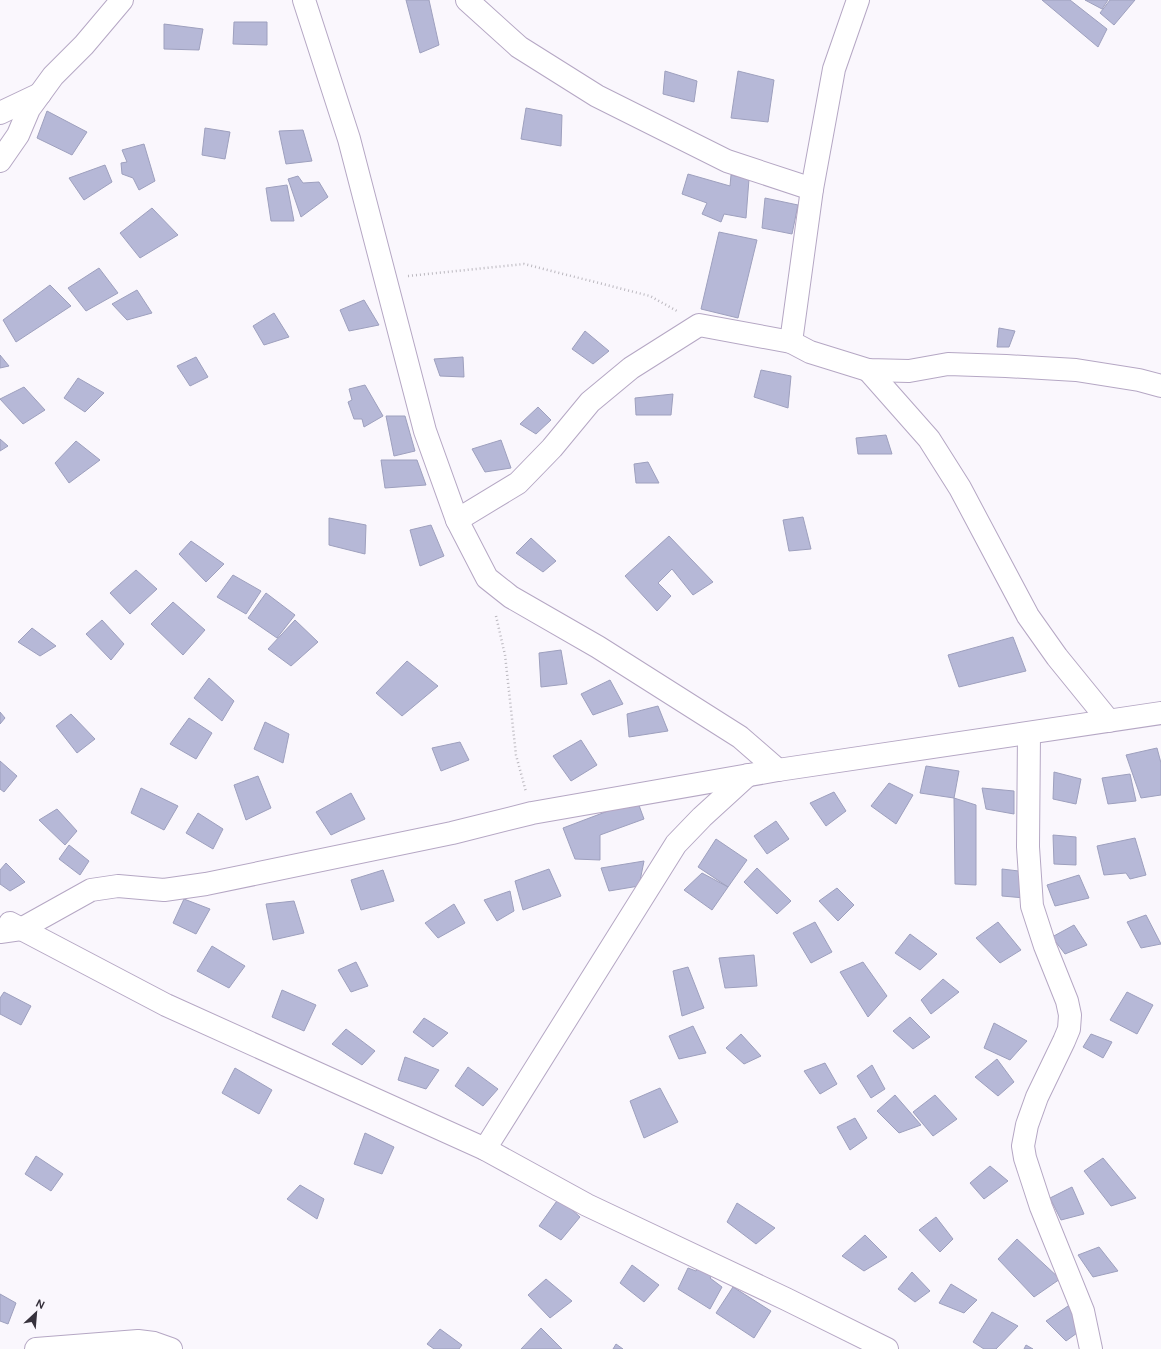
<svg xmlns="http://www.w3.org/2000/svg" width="1161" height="1349" font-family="'DM Sans',sans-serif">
  <rect width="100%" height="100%" fill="#faf7fd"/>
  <!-- building -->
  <g fill="#b6b8d7" stroke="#9ea0be">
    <path d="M406 0H429L439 45 420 53Z"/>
    <path d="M1042 0H1070L1107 29 1098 47Z"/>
    <path d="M1085 0H1108L1102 9Z"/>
    <path d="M1110 0H1135L1114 25 1100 13Z"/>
    <path d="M234 22H267V45L233 44Z"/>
    <path d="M164 24 203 29 199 50 164 49Z"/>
    <path d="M665 71 697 81 694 102 663 94Z"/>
    <path d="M738 71 774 80 768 122 731 118Z"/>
    <path d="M526 108 562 115 561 146 521 139Z"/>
    <path d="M47 111 87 132 72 155 37 138Z"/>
    <path d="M205 128 230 132 225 159 202 155Z"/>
    <path d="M303 130 312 161 286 164 279 131Z"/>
    <path d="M144 144 155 181 139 190 133 178 122 174 121 163 127 162 122 150Z"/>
    <path d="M105 165 112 182 84 200 69 178Z"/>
    <path d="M688 174 730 186 731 175 749 179 746 218 724 214 721 222 702 214 707 203 682 194Z"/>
    <path d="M298 176 303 183 319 182 328 197 301 217 288 179Z"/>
    <path d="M287 185 294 221H271L266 188Z"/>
    <path d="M765 198 798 205 792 234 762 228Z"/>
    <path d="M152 208 178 235 140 258 120 233Z"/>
    <path d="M719 232 757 240 738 318 701 309Z"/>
    <path d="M99 268 118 293 86 311 68 288Z"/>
    <path d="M50 285 71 306 16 342 3 320Z"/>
    <path d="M137 290 152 313 127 320 112 304Z"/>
    <path d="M364 300 379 325 349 331 340 310Z"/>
    <path d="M274 313 289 337 264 345 253 326Z"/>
    <path d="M999 328 1015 331 1009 347H997Z"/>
    <path d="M585 331 609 351 593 364 572 349Z"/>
    <path d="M0 355 9 366 0 368Z"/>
    <path d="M196 357 208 377 190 386 177 366Z"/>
    <path d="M463 357 464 377 440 376 434 359Z"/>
    <path d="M761 370 791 376 788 408 754 397Z"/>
    <path d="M78 378 104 393 85 412 64 398Z"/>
    <path d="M365 385 383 416 364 427 362 419H354L348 402 352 400 349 389Z"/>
    <path d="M24 387 45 410 23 424 0 399Z"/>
    <path d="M673 394 671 415H636L635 398Z"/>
    <path d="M538 407 551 420 536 434 520 424Z"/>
    <path d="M386 416H405L415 451 394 456Z"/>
    <path d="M886 435 892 454H858L856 438Z"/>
    <path d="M0 439 8 446 0 451Z"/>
    <path d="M501 440 511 468 485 472 472 449Z"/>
    <path d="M76 441 100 460 69 483 55 463Z"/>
    <path d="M381 460H417L426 485 385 488Z"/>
    <path d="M648 462 659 483H636L634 464Z"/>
    <path d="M803 517 811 549 789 551 783 520Z"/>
    <path d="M329 518 366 525 365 554 329 545Z"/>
    <path d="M431 525 444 556 420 566 410 530Z"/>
    <path d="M669 536 713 582 693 595 672 569 658 583 671 596 657 611 625 576Z"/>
    <path d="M531 538 556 561 543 572 516 553Z"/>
    <path d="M191 541 224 564 206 582 179 554Z"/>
    <path d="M136 570 157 589 130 614 110 593Z"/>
    <path d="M233 575 261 591 246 614 217 597Z"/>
    <path d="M266 593 295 615 277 638 248 618Z"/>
    <path d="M173 602 205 630 183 655 151 624Z"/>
    <path d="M102 620 124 644 111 660 86 634Z"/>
    <path d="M295 620 318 642 291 666 268 649Z"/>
    <path d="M32 628 56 646 40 656 18 642Z"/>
    <path d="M1013 637 1026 671 959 687 948 655Z"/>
    <path d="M561 650 567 684 541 687 539 653Z"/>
    <path d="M407 661 438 686 402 716 376 693Z"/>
    <path d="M209 678 234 701 222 721 194 698Z"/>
    <path d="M610 680 623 704 593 715 581 694Z"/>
    <path d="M658 706 668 731 629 737 627 714Z"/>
    <path d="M0 712 5 718 0 724Z"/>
    <path d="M71 714 95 739 77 753 56 726Z"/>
    <path d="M189 718 212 733 196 759 170 744Z"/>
    <path d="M265 722 289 734 283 763 254 749Z"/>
    <path d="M581 740 597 765 571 781 553 756Z"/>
    <path d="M460 742 469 760 441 771 432 748Z"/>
    <path d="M1157 748 1161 763V795L1141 798 1126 755Z"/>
    <path d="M0 761 17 776 4 792 0 789Z"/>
    <path d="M926 766 959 771 954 798 920 793Z"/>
    <path d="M1054 772 1081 779 1076 804 1053 799Z"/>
    <path d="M1130 774 1136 801 1108 804 1102 778Z"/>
    <path d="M258 776 271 808 246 820 234 785Z"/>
    <path d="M889 783 913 795 896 824 871 806Z"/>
    <path d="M141 788 178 806 164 830 131 813Z"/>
    <path d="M982 788 1014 791V814L986 809Z"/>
    <path d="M834 792 846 811 826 826 810 803Z"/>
    <path d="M351 793 365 819 331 835 316 812Z"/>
    <path d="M954 798 976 805V885L955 884Z"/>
    <path d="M637 800 644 819 600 835V860L575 859 563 828Z"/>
    <path d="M57 809 77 831 65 845 39 820Z"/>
    <path d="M198 813 223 829 213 849 186 833Z"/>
    <path d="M776 821 789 839 767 854 754 836Z"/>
    <path d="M1053 835 1076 837V865L1054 864Z"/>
    <path d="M1135 838 1146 875 1130 879 1126 873 1104 875 1097 846Z"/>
    <path d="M716 839 747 860 728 887 698 867Z"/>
    <path d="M69 845 89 861 80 875 59 859Z"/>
    <path d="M644 861 639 886 609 891 601 868Z"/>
    <path d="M6 863 25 882 10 891 0 884V870Z"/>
    <path d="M757 868 791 901 777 914 744 882Z"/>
    <path d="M549 869 561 896 523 910 515 881Z"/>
    <path d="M1002 869 1027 872 1025 898 1002 896Z"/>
    <path d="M383 870 394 901 361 910 351 880Z"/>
    <path d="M702 873 728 887 712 910 684 890Z"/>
    <path d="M1079 875 1089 898 1055 906 1047 885Z"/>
    <path d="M837 888 854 905 838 921 819 901Z"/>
    <path d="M510 891 514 911 497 921 484 900Z"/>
    <path d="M184 899 210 909 196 934 173 923Z"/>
    <path d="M294 901 304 933 273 940 266 904Z"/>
    <path d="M454 904 465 923 438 938 425 923Z"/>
    <path d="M1146 915 1161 944 1141 948 1127 922Z"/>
    <path d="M815 922 832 952 811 963 793 933Z"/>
    <path d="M998 922 1021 950 1000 963 976 938Z"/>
    <path d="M1074 925 1087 945 1065 954 1052 937Z"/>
    <path d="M910 934 937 954 920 970 895 953Z"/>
    <path d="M212 946 245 966 229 988 197 971Z"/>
    <path d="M754 955 757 986 725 988 719 958Z"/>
    <path d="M356 962 368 986 351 992 338 970Z"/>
    <path d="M863 962 887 996 868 1017 840 972Z"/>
    <path d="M688 967 704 1008 682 1016 673 971Z"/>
    <path d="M943 979 959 992 931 1014 921 1000Z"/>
    <path d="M282 990 316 1005 304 1031 272 1017Z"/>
    <path d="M4 992 31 1006 21 1025 0 1014V998Z"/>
    <path d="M1127 992 1153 1005 1137 1034 1110 1020Z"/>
    <path d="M910 1017 930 1037 913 1049 893 1031Z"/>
    <path d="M424 1018 448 1033 433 1047 413 1032Z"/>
    <path d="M994 1023 1027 1041 1010 1060 984 1048Z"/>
    <path d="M693 1026 706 1053 679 1059 669 1036Z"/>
    <path d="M346 1029 375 1051 362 1065 332 1044Z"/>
    <path d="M741 1034 761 1056 744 1064 726 1048Z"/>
    <path d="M1091 1034 1112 1042 1103 1058 1083 1047Z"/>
    <path d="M405 1057 439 1070 426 1089 398 1080Z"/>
    <path d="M997 1059 1014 1082 998 1096 975 1077Z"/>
    <path d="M825 1063 837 1084 820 1094 804 1071Z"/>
    <path d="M872 1065 885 1089 871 1098 857 1076Z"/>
    <path d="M468 1067 498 1089 483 1106 455 1086Z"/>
    <path d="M235 1068 272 1090 259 1114 222 1093Z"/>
    <path d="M660 1088 678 1122 644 1138 630 1101Z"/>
    <path d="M895 1095 921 1125 899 1133 877 1111Z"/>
    <path d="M935 1095 957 1119 933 1136 913 1112Z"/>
    <path d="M855 1118 867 1138 850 1150 837 1127Z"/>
    <path d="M365 1133 394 1147 382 1174 354 1164Z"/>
    <path d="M36 1156 63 1174 51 1191 25 1174Z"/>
    <path d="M1103 1158 1136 1198 1111 1206 1084 1171Z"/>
    <path d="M990 1166 1008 1181 984 1199 970 1183Z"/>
    <path d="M300 1185 324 1199 317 1219 287 1199Z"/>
    <path d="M1072 1187 1084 1214 1061 1220 1050 1198Z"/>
    <path d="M559 1198 580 1217 561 1240 539 1226Z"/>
    <path d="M737 1203 775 1228 756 1244 727 1222Z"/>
    <path d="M936 1217 953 1239 940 1252 919 1230Z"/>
    <path d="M865 1235 887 1257 864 1271 842 1256Z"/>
    <path d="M1017 1239 1060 1279 1034 1297 998 1259Z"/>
    <path d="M1099 1247 1118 1271 1093 1277 1078 1255Z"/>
    <path d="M702 1263 714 1272 710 1278 722 1287 710 1309 678 1289 688 1268 696 1271Z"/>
    <path d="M632 1265 659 1285 644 1302 620 1283Z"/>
    <path d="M912 1272 930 1291 915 1302 898 1289Z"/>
    <path d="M546 1279 572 1301 550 1318 528 1295Z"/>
    <path d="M951 1284 977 1300 964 1313 939 1303Z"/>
    <path d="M733 1287 771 1311 754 1338 716 1313Z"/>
    <path d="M0 1294 16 1303 8 1324 0 1321Z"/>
    <path d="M1068 1306 1084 1328 1066 1341 1046 1321Z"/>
    <path d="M992 1312 1018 1326 996 1349H984L973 1342Z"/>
    <path d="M541 1328 562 1349H521Z"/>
    <path d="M440 1329 462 1345 459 1349H434L427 1344Z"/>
    <path d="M616 1344 623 1349H613Z"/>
    <path d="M1026 1345 1033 1349H1024Z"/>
  </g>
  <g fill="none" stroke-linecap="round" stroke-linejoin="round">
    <defs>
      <g id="minor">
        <path d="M304 0 349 139 425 431 457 520 487 578 511 597 598 647 740 737 778 770"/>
        <path d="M467 0 519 47 597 96 727 161 812 189"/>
        <path d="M0 113 40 94"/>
        <path d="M0 161 18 135 29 109 53 76 84 45 122 0"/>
        <path d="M791 342 812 189 834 69 858 0"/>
        <path d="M868 370 929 439 960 488 1028 616 1057 657 1109 721"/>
        <path d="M457 520 518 483 552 448 590 402 631 368 699 325 791 342 810 352 868 370 909 371 948 364 1006 366 1076 370 1139 380 1161 386"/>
        <path d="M1029 734 1028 847 1032 906 1045 946 1067 1001 1070 1015 1069 1029 1064 1041 1037 1097 1027 1125 1023 1146 1025 1158 1041 1207 1083 1311 1091 1349"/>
        <path d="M10 923 166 1005 485 1149 587 1205 786 1299 887 1349"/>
        <path d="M0 932 21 929 91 890 118 886 164 890 206 884 452 833 532 813 778 770 1161 713"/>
        <path d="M485 1149 676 844 702 817 748 775"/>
        <path d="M36 1349 138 1341 154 1343 171 1349"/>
      </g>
    </defs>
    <!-- minor casing -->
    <use href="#minor" stroke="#b5a7c4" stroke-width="24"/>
    <!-- path -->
    <g stroke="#bbb8bf" stroke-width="2.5" stroke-dasharray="1 3" stroke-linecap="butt">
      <path d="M408 276 524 264 650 296 677 311"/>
      <path d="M496 616 505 655 516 755 526 792"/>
    </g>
    <!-- minor -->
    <use href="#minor" stroke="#fff" stroke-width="22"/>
  </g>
  <!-- north arrow -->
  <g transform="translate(36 1313) rotate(26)" stroke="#faf7fd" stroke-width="3" paint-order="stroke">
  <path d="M0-3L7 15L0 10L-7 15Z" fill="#36313c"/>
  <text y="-6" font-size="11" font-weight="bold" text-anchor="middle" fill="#36313c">N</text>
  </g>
</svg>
